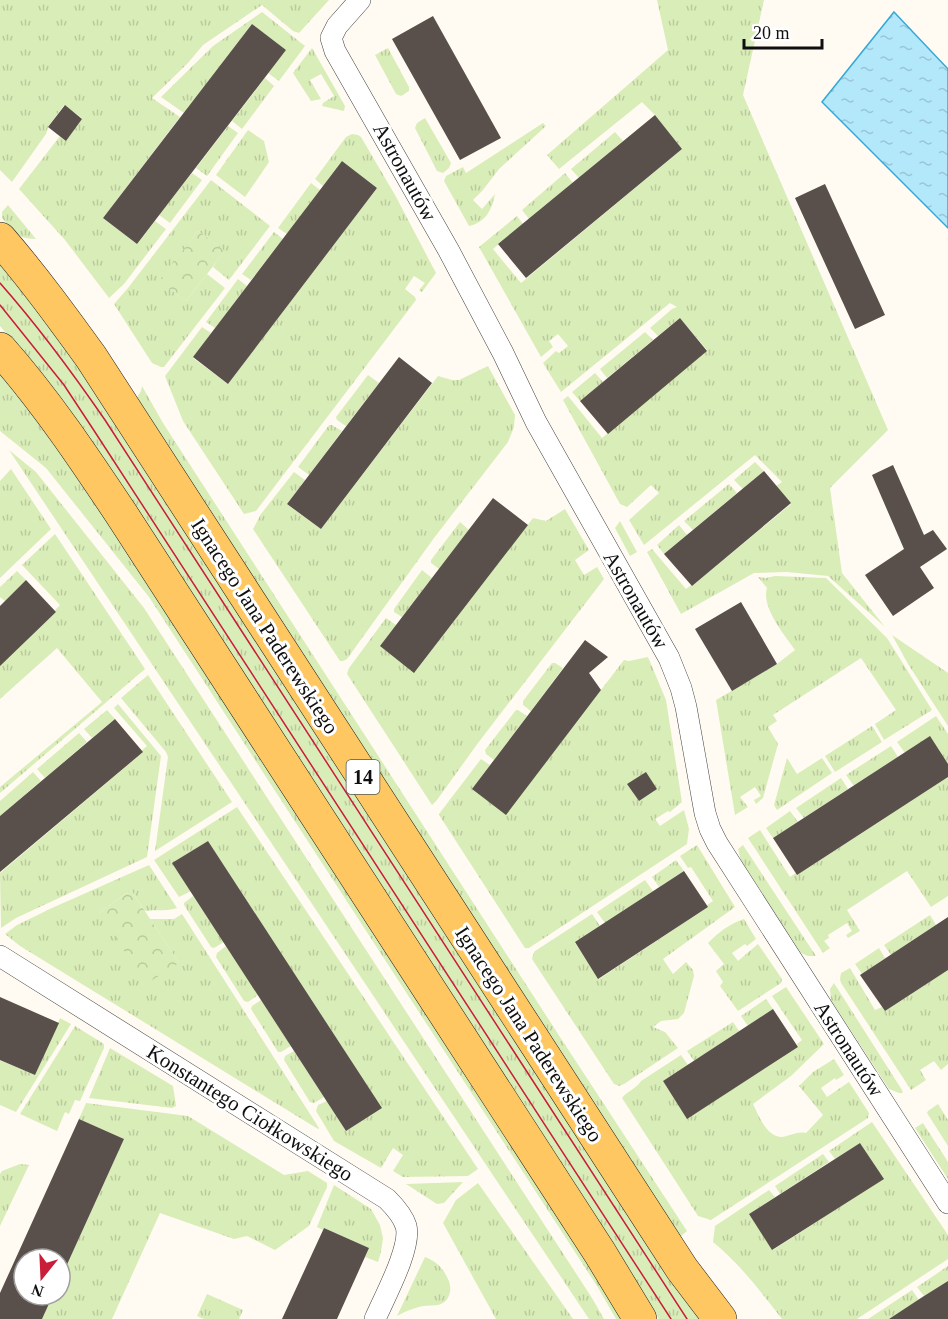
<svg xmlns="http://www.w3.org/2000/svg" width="948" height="1319" font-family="Georgia,serif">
  <defs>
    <pattern id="grass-tufts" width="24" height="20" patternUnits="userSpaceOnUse" patternTransform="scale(1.5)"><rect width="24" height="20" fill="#d9edb8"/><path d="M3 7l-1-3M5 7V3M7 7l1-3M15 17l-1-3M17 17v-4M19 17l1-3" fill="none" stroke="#b9ca9d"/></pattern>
    <pattern id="park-crowns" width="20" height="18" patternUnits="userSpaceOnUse" patternTransform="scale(1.5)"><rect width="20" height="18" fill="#d9edb8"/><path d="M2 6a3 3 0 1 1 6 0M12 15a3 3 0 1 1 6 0" fill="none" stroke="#b9ca9d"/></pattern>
    <pattern id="water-ripples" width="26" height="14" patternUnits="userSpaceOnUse" patternTransform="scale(1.5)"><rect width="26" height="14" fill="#b3e7fa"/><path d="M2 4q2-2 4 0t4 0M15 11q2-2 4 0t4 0" fill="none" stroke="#99c5d5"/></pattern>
  </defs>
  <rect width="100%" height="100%" fill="#fffbf2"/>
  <path fill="url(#grass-tufts)" fill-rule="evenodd" d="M0,0H329L299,33L293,31L262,5L203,45L188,63L152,98L180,117L103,218L137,244L155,221L166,229L124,284L109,298L65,240L19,189L60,136L66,140L82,118L64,105L48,127L46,134L12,182L0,170Z
    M657,0H764L743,95L888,430L830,488L842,573L885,627L828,576L787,572L754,573L681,614L647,552L652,549L686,589L691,585L692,586L791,504L776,486L782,482L755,455L644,545L629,520L659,493L651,485L627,507L620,504L563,400L568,396L602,438L707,350L680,318L658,336L650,328L672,309L677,307L670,303L561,392L543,363L556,351L559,353L568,346L558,334L549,341L553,347L541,357L479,247L517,216L523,224L493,249L521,283L682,149L655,115L642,102L559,169L547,155L668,50Z
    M262,12L305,46L279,81L268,73L286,50L252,24L184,113L161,97L213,46Z
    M312,48L345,106L344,111L322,106L323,103L334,96L321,74L310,80L321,99L311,101L293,73Z
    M388,48L409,87V91L401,96L396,94L375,55Z
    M265,78L274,86L242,129L232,121Z
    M425,118L451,163L449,168L443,173L437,171L415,128L417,123Z
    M543,123L546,126L499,169L483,190L473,200L482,209L495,194C492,210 486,222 469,226L444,181L446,176L463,167L466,173Z
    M228,126L238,133L207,176L196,168Z
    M248,130L264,141L269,162L245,197L216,175Z
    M615,132L623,141L579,178L571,169Z
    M352,134L358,135L361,137L395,195L436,273L422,292L419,290L425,283L414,276L405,289L415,297L416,300L256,511L244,514L183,421L165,376L202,327L211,333L193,358L228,384L377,188L342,161L323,186L315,179L346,137Z
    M192,173L202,180L170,223L159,215Z
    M565,173L573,183L529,219L522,210Z
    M211,180L270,226L229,280L213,267L224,251L198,231L160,281L186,301L207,274L225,288L164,367H161L152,363L114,304L128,288Z
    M311,183L320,190L287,234L278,228Z
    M8,205L36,239C15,238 15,233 2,218V212Z
    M274,232L283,239L251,280L242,274Z
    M0,263L18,283L91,384L701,1319H659L625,1264L36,368L0,326Z
    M238,279L247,286L215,328L206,322Z
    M645,332L653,340L607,378L600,369Z
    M488,366L515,415L514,427L508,442L434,538L347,659L343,661H340L253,529L261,514L294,472L305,480L287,504L321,529L438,376L452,380H459Z
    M0,371L69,460L307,826L623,1319H616L597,1286L149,597L46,468L0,431Z
    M595,373L603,382L580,401L572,392Z
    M368,375L379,383L346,426L337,420L336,417Z
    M142,386L163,423L560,1037L687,1231L680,1237L136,399L141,391Z
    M329,425H332L342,431L309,475L298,467Z
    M9,450L36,472L144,608L592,1298L604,1319H589Z
    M755,462L764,471L743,489L734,480Z
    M11,469L51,529L0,578V481Z
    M729,484L737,493L693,530L684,521Z
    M565,509L589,550L575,560L584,575L597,567L604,579L478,743L437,800L432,805L347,674L349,668L386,618L396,625L380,646L415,672L533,518L546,521Z
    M620,521L637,552L630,556L615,528Z
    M460,522L469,530L439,569L431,563V560Z
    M679,525L687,535L664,554L657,545Z
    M55,534L145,669L0,793V787L102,702L57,648L0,699V665L56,612L55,610L60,605L22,565Z
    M422,570L432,578L402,617L394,612V609Z
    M17,571L26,580L5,601L0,597V587Z
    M775,576L826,578L887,638L932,710L884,740L875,724L896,710L861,658L773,715L777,721L768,727L778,744L763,798L756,804L754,800L761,796L755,787L740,797L748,807L735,815L716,700L777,664L795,650C784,634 761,607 767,588L758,577L766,578Z
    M892,635L948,673V726L908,664Z
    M648,657L666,700L682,802L670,812L668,811L655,819L660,826L684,810L689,829L687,844L529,948H525L441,818L439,814L481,759L490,765L472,789L506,814L624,660L629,661ZM646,773L657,789L639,801L628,784Z
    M552,663H555L563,668L531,711L523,705V701Z
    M148,675L232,802L155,851L168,757L166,752L121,698Z
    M118,704L161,756L147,857L16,918L1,928L0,873L142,753L141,751L147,746L114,708Z
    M107,710L115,719L92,738L84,729Z
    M516,710H518L527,716L494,760L486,754L485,750Z
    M936,716L948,734V764L905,753L897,742Z
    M872,726L882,742L835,772L825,756Z
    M79,733L87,742L45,778L37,769Z
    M891,746L898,757L854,786L846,775Z
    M787,758L797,774L822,758L832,773L777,810L774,805Z
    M33,772L41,781L0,816V801Z
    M948,777V896L931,907L907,871L847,910L860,931L848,938L846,935L852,931L847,923L828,935L829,938L824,941L830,948L823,953L748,838L760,830L790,877L796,873L797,875Z
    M841,778L848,789L804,818L796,808Z
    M237,807L478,1169L468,1176L403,1177L393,1171L403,1155L393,1148L381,1168L334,1141L316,1111L318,1105L327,1101L346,1131L382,1108L208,841L173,863L191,891L179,897L154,860Z
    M790,811L798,822L773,838L766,828Z
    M697,845L735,907L663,959L673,974L686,962L693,970L694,976L684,1013L678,1019L661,1021L653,1027L665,1032L678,1048L624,1084L619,1086L614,1084L532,959L533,955L535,951L592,914L600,926L575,943L599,979L708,907L707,905L713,901L691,867L688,868L680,856Z
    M743,845L816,956H808L801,953L741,861L738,849Z
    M676,860L684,871L659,887L652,877Z
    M149,865L177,908C163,912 158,909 145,911L131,890L99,913L179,963L150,919H174L182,914L319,1128L318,1129L20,946L5,934L17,925L52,908Z
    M645,880L653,891L605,923L597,912Z
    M193,896L224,942L214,948L211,947L184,905V903Z
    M930,915L936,925L891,955L884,945Z
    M744,919L756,939L747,946L745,944L732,953L738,961L758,944L782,979L781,983L738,1011L720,986L723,982L716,971L724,964L708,943C719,932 729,924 744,919Z
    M226,946L258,995L248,1002L244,1001L216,957L217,953Z
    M879,948L885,958L862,974L855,964Z
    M850,968L875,1010L882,1007L885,1011L948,970V1064L941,1070L934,1061L920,1070L926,1080L911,1090L841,983L840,979L841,973Z
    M834,983L902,1090L903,1093H899L889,1089L831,1000L830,989Z
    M786,987L824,1044L791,1076L753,1104C759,1116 766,1136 781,1137C789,1137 795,1131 806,1133L823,1115L799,1086L813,1072L834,1059L844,1075L836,1080L835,1078L821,1088L827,1097L849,1082L869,1113L868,1118L711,1220L698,1216L622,1098C627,1091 636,1089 641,1081L681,1055L688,1065L663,1081L687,1118L798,1047L797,1044L802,1040L772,996Z
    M766,999L773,1009L748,1026L741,1016Z
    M261,1000L291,1046L281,1052H278L251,1009L252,1006Z
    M60,1018L71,1024L16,1112L0,1105V1060L35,1075Z
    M733,1022L739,1031L694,1061L687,1051Z
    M75,1026L104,1044V1048L80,1101L75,1100L69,1114L65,1112L57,1131L20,1114Z
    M110,1048L173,1086L176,1106L172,1108L89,1098Z
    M294,1051L324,1097L314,1103L310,1102L284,1060L285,1056Z
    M86,1103L188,1116L284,1175L308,1171L327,1183V1187L309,1226L275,1250L247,1236L234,1239L160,1213L112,1319H42L53,1295H60V1280L124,1139L79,1119Z
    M938,1104L948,1120V1146L927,1113L928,1111Z
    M872,1122L948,1235V1259L857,1319H782C761,1292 740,1264 713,1242L715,1226L769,1190L775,1197L749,1214L773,1250L883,1179L860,1143L835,1159L829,1151Z
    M923,1123L948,1162V1179L915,1128Z
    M823,1154L829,1162L780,1194L775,1186Z
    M20,1164L29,1165L0,1226V1174L2,1171Z
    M463,1182L444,1203L437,1204L406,1184Z
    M478,1183L573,1319H496L443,1223L456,1200Z
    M334,1185L371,1209L380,1225L383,1238L381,1252L378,1262L365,1257L369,1248L324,1228L323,1230L317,1227Z
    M425,1257C436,1261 443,1268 448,1279C453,1289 450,1302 438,1305C431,1306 425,1305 419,1307C411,1309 404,1312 397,1316Z
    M948,1266V1281L924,1296L917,1287Z
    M912,1290L919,1300L889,1319H868Z
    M207,1294L243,1310L239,1319H204L197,1316Z"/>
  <path fill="url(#park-crowns)" d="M198,231L225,251L186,301L159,281Z
    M131,890L179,963L146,984L99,913Z"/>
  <path fill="url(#water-ripples)" stroke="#35a8d6" stroke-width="1.5" d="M894,12L948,69V228L822,102Z"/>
  <path fill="#594f4b" d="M433,16L501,138L460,160L392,39Z
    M252,24L286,50L137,244L103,218Z
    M65,105L82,119L66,141L48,127Z
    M655,115L682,149L526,278L498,244Z
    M342,161L377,188L228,384L193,357Z
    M825,184L885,315L855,329L795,198Z
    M680,318L707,351L608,434L580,401Z
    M399,357L432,383L321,529L287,504Z
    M893,465L924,535L933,530L947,549L920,567L934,588L893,616L865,575L904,549L872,475Z
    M764,471L791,503L692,586L664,554Z
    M493,498L528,525L414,673L380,646Z
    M26,580L56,612L0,666V606Z
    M741,602L777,664L732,691L695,629Z
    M585,640L608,657L589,673L601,690L506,815L472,789Z
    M115,719L143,752L0,872V816Z
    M930,736L948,764V777L797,875L773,838Z
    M646,772L657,789L639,801L627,784Z
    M208,841L382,1108L346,1131L172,863Z
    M684,871L708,907L598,979L575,942Z
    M948,917V970L885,1011L860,975Z
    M0,997L59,1023L35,1075L0,1060Z
    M773,1009L798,1047L687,1119L663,1081Z
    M79,1119L124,1139L60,1280V1259H24V1295H53L42,1319H0V1293Z
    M860,1143L884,1179L772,1250L749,1214Z
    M324,1228L369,1248L337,1319H282Z
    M948,1281V1319H889L924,1296Z"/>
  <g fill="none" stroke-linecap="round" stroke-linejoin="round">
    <defs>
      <path id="street" d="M360,0L337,26L331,38L335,51L449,251L503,353L536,422L669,658L681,688L686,707L705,813L710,829L717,843L948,1203
        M0,956L387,1199C394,1206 403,1216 406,1226C412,1247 384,1298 375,1319"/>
      <path id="primary" d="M0,239C33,277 62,317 91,357L682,1269L720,1319
        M0,349C46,401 84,458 122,515L600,1253L640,1319"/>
    </defs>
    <use href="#street" stroke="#424242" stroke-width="22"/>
    <use href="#primary" stroke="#202020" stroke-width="34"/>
    <use href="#street" stroke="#fff" stroke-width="21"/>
    <use href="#primary" stroke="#ffc762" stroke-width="33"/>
    <path stroke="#ca1d38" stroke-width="1.5" d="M0,283C38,326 72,372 105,420L687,1319
      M0,305L64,385L93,429L671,1319"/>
  </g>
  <g text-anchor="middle" stroke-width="6" stroke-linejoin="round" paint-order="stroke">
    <rect fill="#fff" stroke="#575757" stroke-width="1.5" x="346.5" y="760" width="33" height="34" rx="4.5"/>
    <g font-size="20" font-weight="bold" fill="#0f0f0f">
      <text x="363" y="784">14</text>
    </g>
    <g font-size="21" fill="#0f0f0f" stroke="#fff">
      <text transform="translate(405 172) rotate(61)" y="7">Astronautów</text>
      <text transform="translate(636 600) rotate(60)" y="7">Astronautów</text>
      <text transform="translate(265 626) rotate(57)" y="7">Ignacego Jana Paderewskiego</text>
      <text transform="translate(529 1034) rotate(57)" y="7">Ignacego Jana Paderewskiego</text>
      <text transform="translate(849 1049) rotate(57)" y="7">Astronautów</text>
      <text transform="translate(250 1113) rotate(32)" y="7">Konstantego Ciołkowskiego</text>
    </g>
  </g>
  <g transform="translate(42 1277) rotate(198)"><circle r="28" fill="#ffffff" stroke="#9f9f9f" stroke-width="1.5"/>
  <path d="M0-4.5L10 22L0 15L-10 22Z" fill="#ca1d38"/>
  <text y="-9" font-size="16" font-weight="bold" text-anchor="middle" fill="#0f0f0f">N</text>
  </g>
  <path d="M744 39v9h78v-9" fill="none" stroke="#0f0f0f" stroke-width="3"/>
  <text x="753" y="39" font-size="18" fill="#0f0f0f" stroke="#ffffff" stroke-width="4.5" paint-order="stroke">20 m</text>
</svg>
